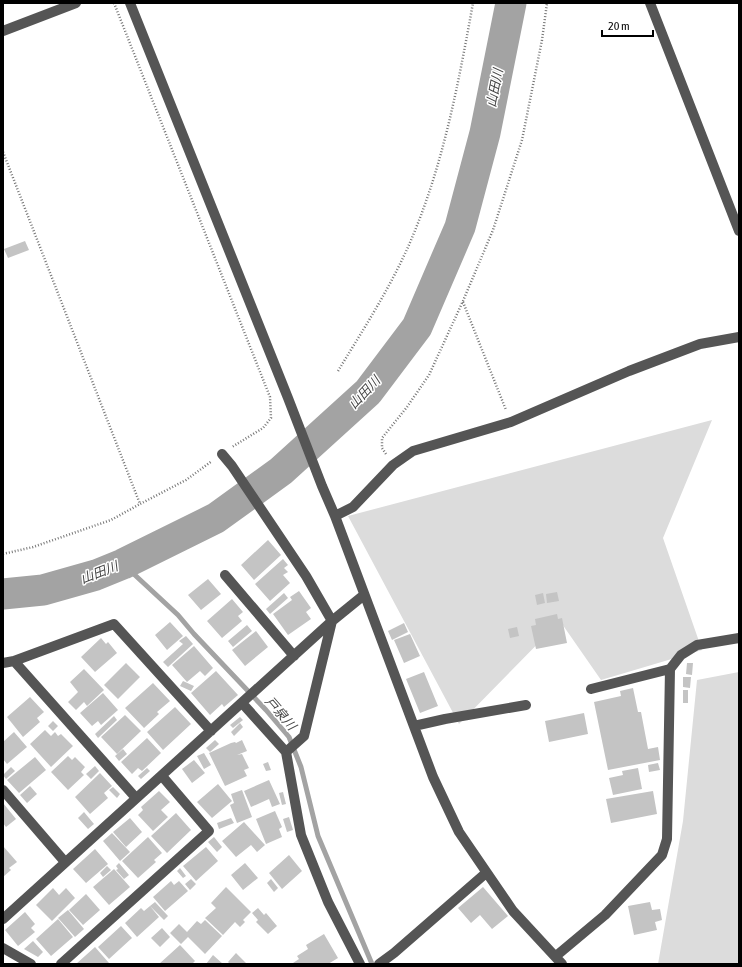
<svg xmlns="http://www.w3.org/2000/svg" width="742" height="967" font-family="'Asap Condensed','Noto Sans JP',sans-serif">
  <rect width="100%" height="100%" fill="#fff"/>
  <path fill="#dcdcdc" d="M712,420L663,538L702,650L601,680L560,621L459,724L348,516Z
    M739,672V964H658L683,821L697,680Z"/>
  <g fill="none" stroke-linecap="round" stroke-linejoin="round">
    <path stroke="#a3a3a3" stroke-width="5" d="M123,564L178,615L194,634L266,710L289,737L301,767L318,836L372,964"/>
    <path stroke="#a3a3a3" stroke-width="31" d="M3,594L43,590L96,575L123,564L216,518L281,471L368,392L417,327L460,227L485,133L511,3"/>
  </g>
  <path fill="#c4c4c4" d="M25,241L29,250L8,258L4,249Z
    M268,540L281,555L254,580L241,565Z
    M283,559L288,565L284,568L288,572L283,575L290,583L270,601L255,584Z
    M208,579L221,594L201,610L188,595Z
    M299,591L311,608L306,612L311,619L288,635L273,614L292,600L290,597Z
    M557,592L559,601L547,603L546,594Z
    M284,593L288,598L270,614L266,609Z
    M543,593L545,603L537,605L535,595Z
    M232,599L243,612L238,616L242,621L222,638L207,621Z
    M557,614L558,619L562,618L567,643L536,649L531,626L536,625L535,619Z
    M170,622L183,636L167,650L155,635Z
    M404,623L408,632L392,640L388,631Z
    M247,625L252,631L233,647L228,641Z
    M517,627L519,636L510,638L508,629Z
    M256,631L268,647L245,666L232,650Z
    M410,634L420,656L404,663L394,640Z
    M186,636L193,644L168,667L163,662L183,644L179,641Z
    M101,638L106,644L108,642L117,653L95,672L81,657Z
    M194,646L213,668L205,676L200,671L187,682L172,665Z
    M126,663L140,677L118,699L104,685Z
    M687,663H693L692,675L686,674Z
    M84,669L104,690L87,706L84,702L76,710L68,702L78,692L70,682Z
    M216,671L238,695L224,707L222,704L210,715L191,693Z
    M424,672L438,706L420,713L406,679Z
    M683,677H691L690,688L683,687Z
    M183,681L194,686L191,691L180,686Z
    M153,683L170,701L157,712L159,714L144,728L125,708Z
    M633,688L638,712H641L648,749L658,747L660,760L608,770L594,702L621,696L620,691Z
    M683,690H688V703H683Z
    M103,693L118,710L101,725L98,721L92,726L80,713Z
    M30,697L44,712L37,718L40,722L23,737L7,717Z
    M175,707L191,724L163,750L147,732Z
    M584,713L588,734L549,742L545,721Z
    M125,715L141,731L117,754L101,737Z
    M114,716L117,720L98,738L95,734Z
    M240,717L243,720L233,728L230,725Z
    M53,721L58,726L53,731L48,726Z
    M240,723L243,727L234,736L231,732Z
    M45,730L51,736L55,732L58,736L61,734L73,746L51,767L30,744Z
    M14,732L27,747L7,764L3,759V742Z
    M147,738L161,753L142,771L138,768L132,774L121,762Z
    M215,740L219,744L210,752L206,748Z
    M242,740L247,751L237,755L242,754L249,768L244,770L247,776L225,786L209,753L231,743L235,742L236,743Z
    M123,749L127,754L119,761L115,756Z
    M204,753L211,765L204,769L197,756Z
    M68,756L72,760L75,757L85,767L81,772L84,775L68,790L51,772Z
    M35,757L46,770L19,793L7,780Z
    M194,760L205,773L192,783L182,769Z
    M268,762L271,770L266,771L263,764Z
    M658,763L660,770L649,772L648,765Z
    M95,766L99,771L91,779L86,774Z
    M11,767L15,771L6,779L3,775Z
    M147,768L150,771L141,779L138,776Z
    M638,768L642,789L613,795L609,778L623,775L622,771Z
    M100,773L112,786L104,793L108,798L90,814L75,797Z
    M269,780L280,804L272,807L269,799L251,807L244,791Z
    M218,784L232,801L212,818L197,802Z
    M30,786L37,794L27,803L20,795Z
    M113,787L120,794L117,798L109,790Z
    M242,790L252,817L237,823L230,805L234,803L231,794Z
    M159,791L170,802L161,810L168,817L153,831L138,815L143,810L141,807Z
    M653,791L657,814L611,823L606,799Z
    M283,792L286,804L282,805L279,793Z
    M3,803L16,819L6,827L3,823Z
    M275,811L282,827L279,829L282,837L266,844L256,819Z
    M84,812L94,824L88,829L78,818Z
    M176,813L191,830L167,853L151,836Z
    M289,817L293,830L287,832L283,819Z
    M130,818L142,832L126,847L113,832Z
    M231,818L234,823L219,829L217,823Z
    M244,822L265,845L257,852L251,845L236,857L222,841Z
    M112,833L130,852L120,861L103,841Z
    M148,837L162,853L154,860L156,862L138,878L122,861Z
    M214,837L222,847L217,852L208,842Z
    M3,846L17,862L9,868L11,870L3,877Z
    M206,847L218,861L196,881L183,866Z
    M95,849L108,864L86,883L73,869Z
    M289,855L302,871L282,889L269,873Z
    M119,863L129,875L124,879L116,870L118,869L116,866Z
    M245,863L258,878L243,890L231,875Z
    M107,866L111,870L103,877L100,873Z
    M180,868L186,876L183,878L177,871Z
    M114,869L130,887L109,905L93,887Z
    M191,879L196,884L190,890L185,884Z
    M271,879L278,888L274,892L267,883Z
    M171,881L174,885L179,881L188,891L165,911L153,897Z
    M226,887L251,912L243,920L245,922L240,927L235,922L223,935L205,918L216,908L211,903Z
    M483,887L508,916L492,929L480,915L471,923L458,908Z
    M53,888L59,895L66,888L75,898L52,921L36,905Z
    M86,894L100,910L83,925L69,910Z
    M155,902L168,916L164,920L150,906Z
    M650,902L652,910L660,909L662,920L655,922L657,930L634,935L628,906Z
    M150,906L159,917L137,937L125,923L141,908L144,911Z
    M258,908L264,915L266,913L277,926L268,934L256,922L258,920L252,913Z
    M68,910L84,929L75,937L58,918Z
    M25,912L35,924L31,928L35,932L18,946L5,930Z
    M58,919L73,937L51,956L36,939Z
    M205,920L222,936L205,954L188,937L181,944L170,933L179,924L187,932L197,921L201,924Z
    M121,926L132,938L109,959L98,947Z
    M162,928L170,937L160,947L151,938Z
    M324,934L338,958L328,964H293V963L299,959L297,956L308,949L306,945Z
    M33,941L43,952L38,957L24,949Z
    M180,945L195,961L192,964H159Z
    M95,947L109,963L76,964Z
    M236,953L246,963L245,964H230L228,962Z
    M213,955L223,964H206Z"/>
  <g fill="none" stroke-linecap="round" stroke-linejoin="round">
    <path stroke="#777" stroke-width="2.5" stroke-dasharray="1 2" stroke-linecap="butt" d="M114,3L270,397L271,418L263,428L232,447
      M3,152L140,504L186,480L212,461
      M463,302L506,410
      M338,371C366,325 396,279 416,228C445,156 459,80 473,3
      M386,454L382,448V438L407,407L429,375L463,301L493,230L522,140L542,40L547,3
      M3,554L33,547L111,520L140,504"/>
    <path stroke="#555" stroke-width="10" d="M130,3L288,398L322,486L335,516L433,777L459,832L513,911L562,964
      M650,3L739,231
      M3,31L76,3
      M222,454L232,466L306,576L332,621L304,736L286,752
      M335,516L353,507L393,465L413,451L511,422L629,371L700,344L739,337
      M225,575L294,656
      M14,661L136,798
      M3,663L14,661L114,624L211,731
      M591,689L670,669L681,655L697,645L739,638
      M242,703L286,752L301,835L328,902L360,964
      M414,726L445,719L526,705
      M3,790L65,862
      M3,919L332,621L364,595
      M3,948L31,964
      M556,956L605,915L662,855L667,839L670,669
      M61,964L209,831L162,776
      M379,964L394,953L486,873"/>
  </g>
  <g text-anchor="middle" stroke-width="3" stroke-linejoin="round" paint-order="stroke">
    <g font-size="13" font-style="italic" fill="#444" stroke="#fff">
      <text transform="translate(494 88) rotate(-79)" y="5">山田川</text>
      <text transform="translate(364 392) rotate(-47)" y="5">山田川</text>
      <text transform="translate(99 572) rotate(-21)" y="5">山田川</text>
      <text transform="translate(281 713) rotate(49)" y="5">戸泉川</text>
    </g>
  </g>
  <rect width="742" height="967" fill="none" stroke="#000000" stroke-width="8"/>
  <path d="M602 30v6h51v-6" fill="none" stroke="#000000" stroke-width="2"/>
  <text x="608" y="30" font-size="12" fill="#000000" stroke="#ffffff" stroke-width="3" paint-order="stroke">20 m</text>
</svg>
